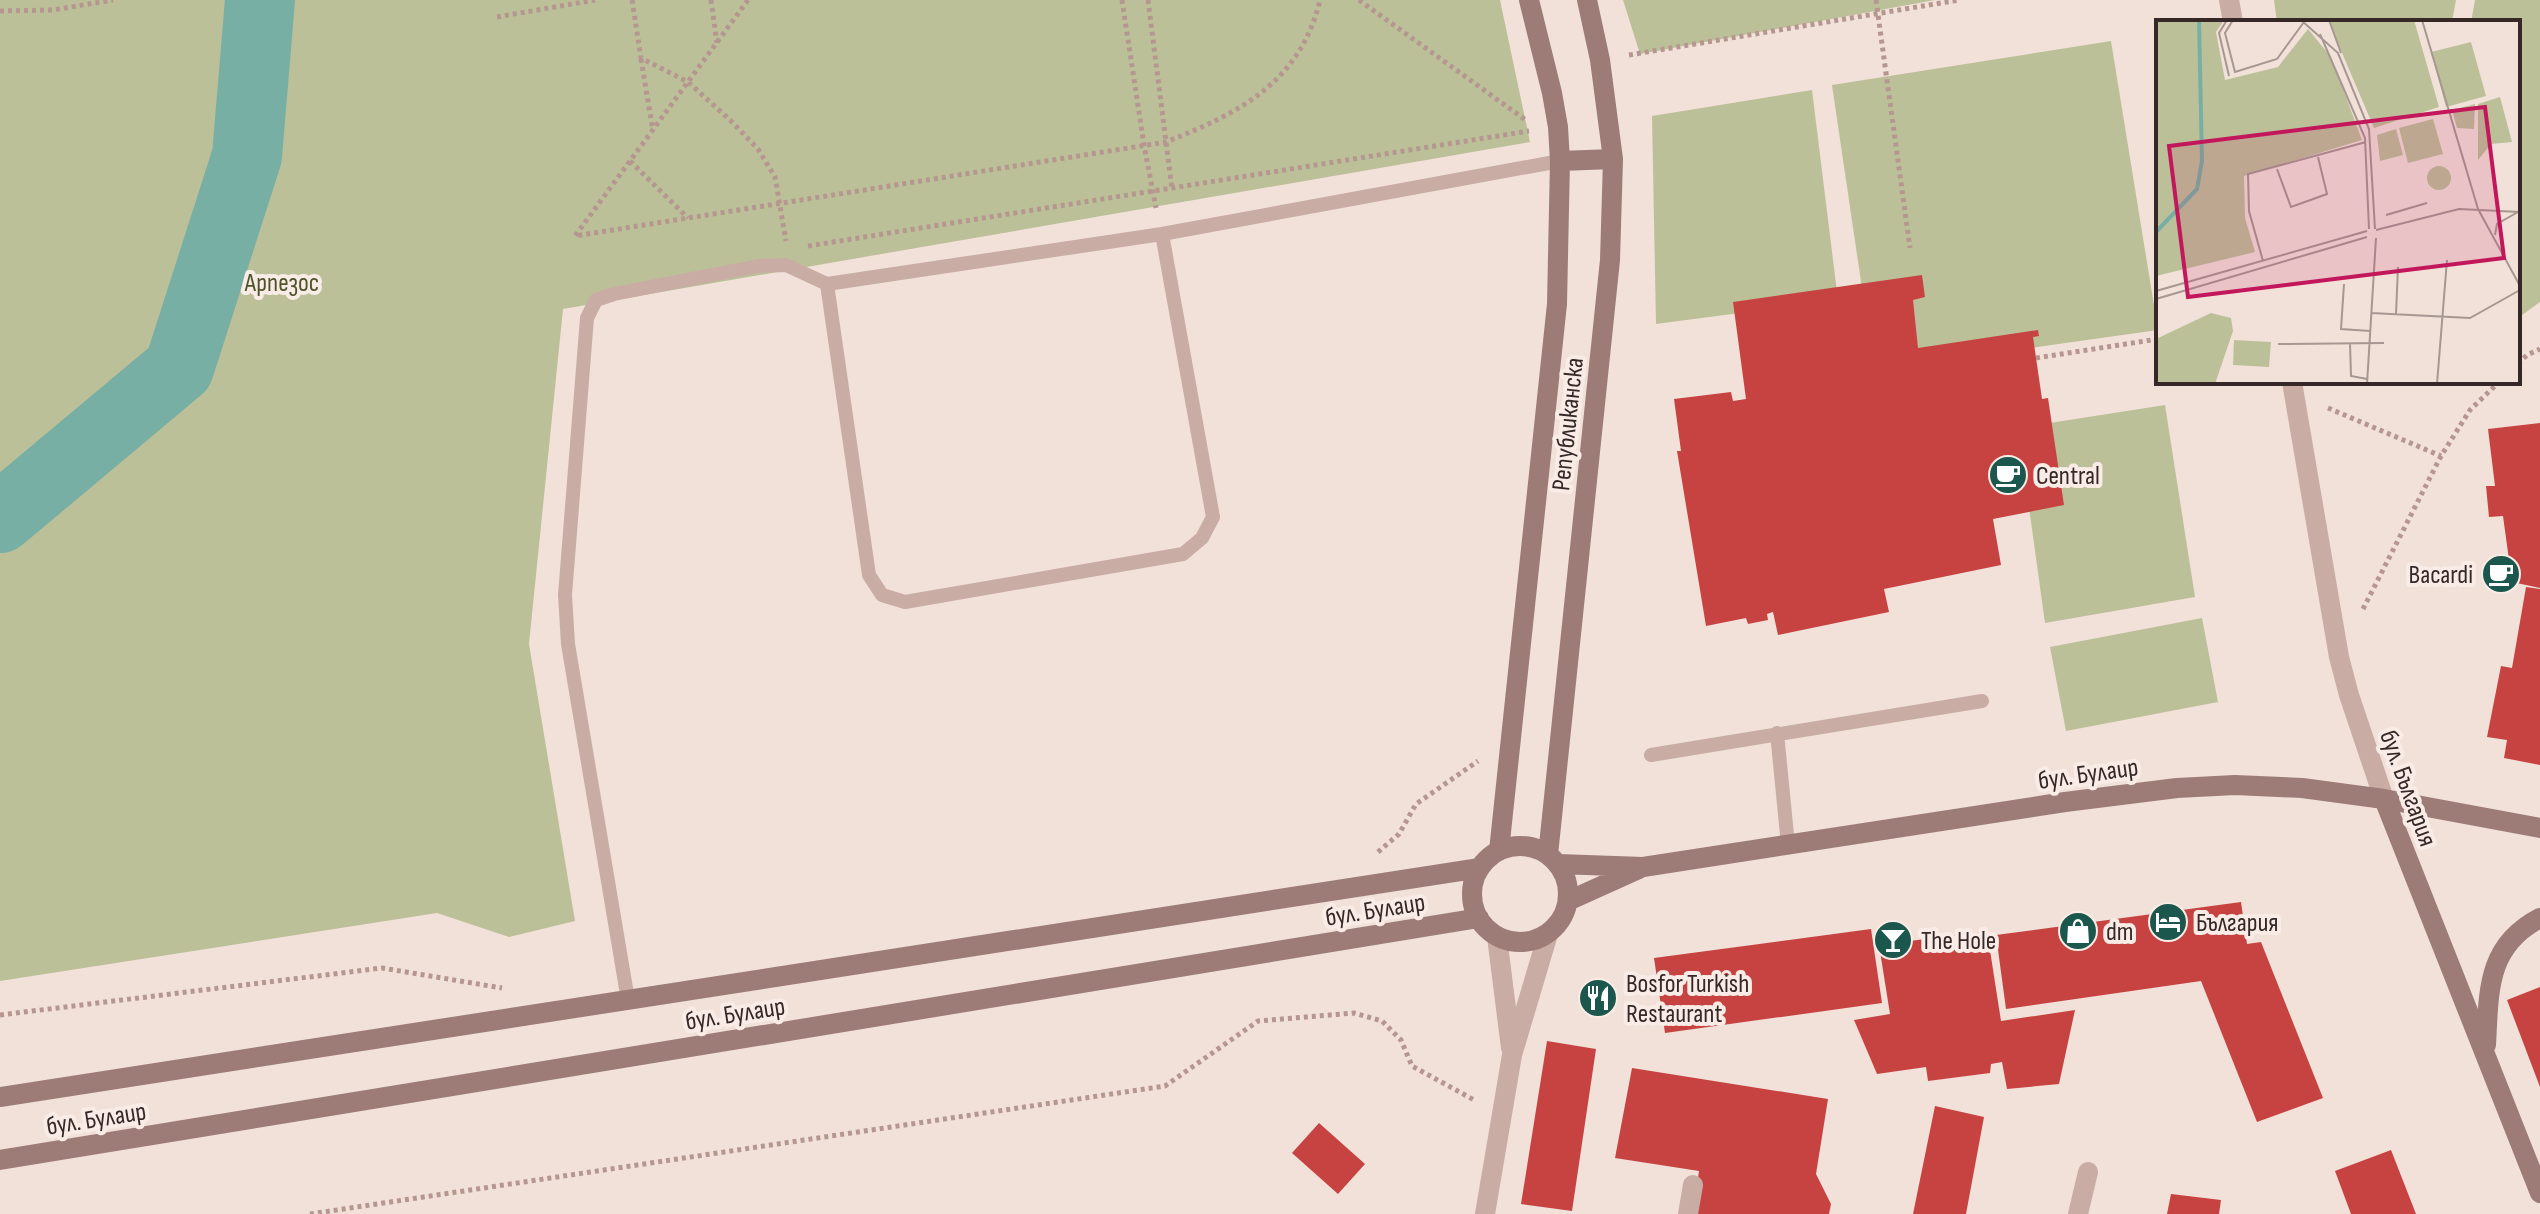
<svg xmlns="http://www.w3.org/2000/svg" width="2540" height="1214" font-family="'Sofia Sans Condensed',sans-serif">
  <rect width="100%" height="100%" fill="#f1e1d9"/>
  <path fill="#bcc099" d="M0,0H1500L1530,142L563,309L529,644L575,921L509,937L437,913L0,981Z
    M1623,0H1935L1640,54Z
    M2274,0H2456L2452,22H2277Z
    M2475,0H2540V302L2518,318V22H2471Z
    M2111,41L2158,330L1874,370L1832,85Z
    M1812,90L1838,300L1656,324L1652,116Z
    M2165,405L2195,597L2045,623L2018,428Z
    M2202,618L2218,702L2066,731L2050,647Z"/>
  <g fill="none" stroke-linecap="round" stroke-linejoin="round">
    <path stroke="#78afa4" stroke-width="70" d="M0,518L179,368L247,156L260,0"/>
  </g>
  <path fill="#c74342" d="M1922,275L1925,297L1913,300L1918,348L2038,330L2039,336L2033,337L2042,399L2048,398L2064,505L1993,519L2001,565L1884,589L1889,612L1778,635L1773,612L1767,614L1768,620L1748,624L1746,618L1706,626L1677,451H1681L1674,399L1731,392L1733,401L1746,399L1733,302Z
    M2540,423V588L2512,582L2503,516L2489,517L2486,486H2495L2488,429Z
    M2526,587L2540,589V765L2504,758L2507,740L2487,737L2501,666L2512,668Z
    M2241,902L2247,944L2261,942L2323,1098L2257,1122L2201,981L2006,1009L1996,935Z
    M1871,929L1882,1003L1665,1033L1654,958Z
    M1987,931L2001,1021L2075,1010L2059,1084L2007,1089L2002,1062L1991,1064L1990,1073L1928,1081L1926,1067L1877,1074L1854,1020L1890,1014L1879,945Z
    M2540,987V1087L2507,1000Z
    M1547,1041L1596,1049L1572,1211L1521,1204Z
    M1632,1068L1828,1099L1816,1174L1831,1204L1829,1214H1693L1699,1171L1615,1158Z
    M1935,1106L1984,1117L1966,1214H1913Z
    M1319,1123L1365,1164L1338,1194L1292,1153Z
    M2391,1150L2416,1214H2351L2335,1171Z
    M2171,1194L2221,1200L2219,1214H2167Z"/>
  <g fill="none" stroke-linecap="round" stroke-linejoin="round">
    <path stroke="#b59790" stroke-width="5" stroke-dasharray="4 4" stroke-linecap="butt" d="M632,0L641,58L688,82L730,120L758,149L775,177L786,241
      M711,0L717,43
      M748,0L575,236L1166,142C1239,113 1300,83 1320,0
      M1122,0L1144,145L1156,208
      M1148,0L1172,189
      M1359,0L1527,121
      M1876,0L1910,248
      M0,11L53,10L113,0
      M497,17L595,0
      M1629,55L1959,0
      M641,59L653,131
      M630,161L688,218
      M808,246L1529,131
      M2036,358L2158,339
      M2518,364L2527,355L2540,349
      M2328,408L2441,456
      M2363,609L2441,456L2470,410L2499,382
      M1378,852L1399,834L1416,804L1478,761
      M0,1015L382,968L502,988
      M310,1214L1165,1086L1258,1021L1354,1013L1382,1021L1401,1040L1412,1066L1476,1101"/>
    <path stroke="#c9ada5" stroke-width="14" d="M827,284L869,575L882,595L905,602L1183,554L1202,538L1213,517L1162,234
      M1777,733L1788,845
      M1651,755L1982,701
      M628,1000L568,644L565,595L587,318L596,300L614,294L758,266L786,265L827,284L1162,234L1560,161"/>
    <path stroke="#c9ada5" stroke-width="20" d="M2229,0L2233,22
      M2292,382L2339,657L2349,695L2384,799"/>
    <path stroke="#c9ada5" stroke-width="20" d="M1497,937L1511,1048
      M1485,1214L1512,1055L1548,934
      M1688,1214L1693,1185
      M2078,1214L2088,1172"/>
    <path stroke="#9d7c77" stroke-width="20" d="M1560,161L1613,159
      M2384,799L2540,1193
      M1472 894a48 48 0 1 1 96 0a48 48 0 1 1-96 0Z
      M1499,851L1557,304L1560,161L1558,127L1552,93L1529,0
      M1548,855L1610,260L1613,159L1600,60L1587,0
      M1558,864L1643,867L2065,802L2177,788L2235,785L2302,788L2384,799L2540,828
      M1568,901L1639,869
      M2486,1045C2489,992 2486,946 2540,918
      M0,1097L1480,868
      M0,1160L1479,918"/>
  </g>
  <defs>
    <symbol id="cafe-disc" viewBox="-11 -11 22 22"><circle r="9.5" fill="#1c574d" stroke="#f9ece6"/><path d="M-5.5-4.5H6V0H3Q3 3.5 0 3.5H-2.5Q-5.5 3.5-5.5 0ZM3-3.2v2h1.7v-2ZM-6 4.5H4V6H-6Z" fill="#fff"/></symbol>
    <symbol id="hotel-disc" viewBox="-11 -11 22 22"><circle r="9.5" fill="#1c574d" stroke="#f9ece6"/><path d="M-6-4.5h1.5V1H6V5H4.5V3h-9V5H-6ZM-4 0a1.8 1.8 0 1 1 3.6 0ZM.5 0V-2.5h3Q6-2.5 6 0Z" fill="#fff"/></symbol>
    <symbol id="shop-disc" viewBox="-11 -11 22 22"><circle r="9.5" fill="#1c574d" stroke="#f9ece6"/><path d="M-5-2.5h2.3a2.7 3.5 0 0 1 5.4 0H5L5.5 6h-11ZM-1.5-2.5h3a1.5 2.3 0 0 0-3 0Z" fill="#fff"/></symbol>
    <symbol id="bar-disc" viewBox="-11 -11 22 22"><circle r="9.5" fill="#1c574d" stroke="#f9ece6"/><path d="M-6-5H6L.8 .8V4.5H3.5V6h-7V4.5H-.8V.8Z" fill="#fff"/></symbol>
    <symbol id="restaurant-disc" viewBox="-11 -11 22 22"><circle r="9.5" fill="#1c574d" stroke="#f9ece6"/><path d="M-5-6h1v4h1v-4h1v4h1v-4h1v5L-1.5 .5V6h-2V.5L-5-1ZM5-6V6H3V1.5H1.5Q1.5-4 5-6Z" fill="#fff"/></symbol>
  </defs>
  <g fill-rule="evenodd">
    <use href="#cafe-disc" x="1986" y="453" width="44" height="44"/>
    <use href="#cafe-disc" x="2479" y="552" width="44" height="44"/>
    <use href="#hotel-disc" x="2146" y="900" width="44" height="44"/>
    <use href="#shop-disc" x="2056" y="909" width="44" height="44"/>
    <use href="#bar-disc" x="1871" y="918" width="44" height="44"/>
    <use href="#restaurant-disc" x="1576" y="976" width="44" height="44"/>
  </g>
  <g text-anchor="middle" stroke-width="8" stroke-linejoin="round" paint-order="stroke">
    <g font-size="26" fill="#4e542a" stroke="#f9ece6">
      <text x="282" y="291">Арпезос</text>
    </g>
    <g font-size="26" fill="#352827" stroke="#f9ece6">
      <text transform="translate(1567 424) rotate(-84)" y="9">Републиканска</text>
      <text transform="translate(2088 773) rotate(-8)" y="9">бул. Булаир</text>
      <text transform="translate(2409 788) rotate(70)" y="9">бул. България</text>
      <text transform="translate(1375 909) rotate(-9)" y="9">бул. Булаир</text>
      <text transform="translate(735 1013) rotate(-9)" y="9">бул. Булаир</text>
      <text transform="translate(96 1118) rotate(-9)" y="9">бул. Булаир</text>
    </g>
    <g font-size="26" fill="#352827" stroke="#f9ece6" text-anchor="start">
      <text x="2036" y="484">Central</text>
      <text x="2473" y="583" text-anchor="end">Bacardi</text>
      <text x="2196" y="931">България</text>
      <text x="2106" y="940">dm</text>
      <text x="1921" y="949">The Hole</text>
      <text x="1626" y="992">Bosfor Turkish<tspan x="1626" dy="30">Restaurant</tspan></text>
    </g>
  </g>
  <g transform="translate(2156 20)">
    <rect width="364" height="364" fill="#f1e1d9"/>
    <path d="M0,0H68L60,12L69,60L122,47L152,9L175,37L206,120L88,156L89,198L99,232L0,256ZM172,0H258L283,87L218,108ZM315,22L330,76L290,87L275,32ZM344,77L356,122L335,124L322,140V84ZM319,84L318,109L301,108L296,90ZM277,99L287,134L252,143L243,108ZM240,109L247,135L224,141L221,115ZM271 158a12 12 0 1 1 24 0a12 12 0 1 1-24 0ZM55,293L75,298L77,311L59,364H0V319ZM78,320L115,322L113,347L77,345Z" fill="#bcc099"/>
    <path fill="none" stroke="#78afa4" stroke-width="4" d="M0,212L41,169L46,141L43,0"/>
    <path fill="none" stroke="#a69792" stroke-width="2" d="M71,0L63,13L73,56M77,0L69,13L79,52L121,39L148,2M145,0L182,33L213,109L219,209M173,0L185,33M266,0L322,189M164,14L209,118L213,209M121,149L135,187L171,174L162,137M322,189L364,266M230,195L271,183M220,210L303,189L364,192M339,215L341,204L362,192M107,241L93,191L92,154L210,122M188,264L185,309L214,311M0,271L211,211M0,279L211,217M215,293L314,298L364,270M240,294L242,247M194,323L195,356L211,359M122,324L228,323M211,364L220,218M281,364L291,240"/>
    <path fill="#c2185b" fill-opacity="0.15" stroke="#c2185b" stroke-width="4" d="M329,87L348,238L32,277L13,126Z"/>
    <rect width="364" height="364" fill="none" stroke="#352827" stroke-width="4"/>
  </g>
</svg>
